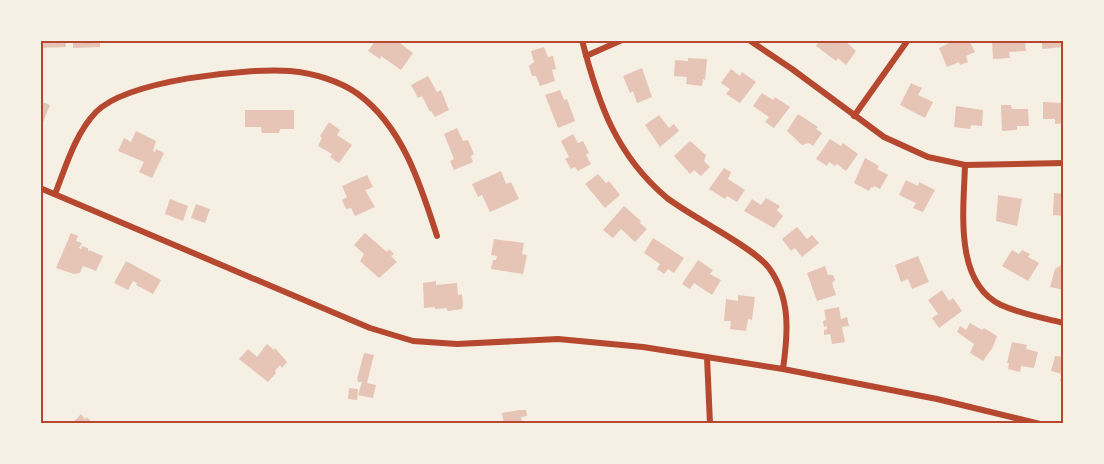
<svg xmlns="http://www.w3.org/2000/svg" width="1104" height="464" font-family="'DejaVu Sans',sans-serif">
  <rect width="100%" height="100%" fill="#f6efe4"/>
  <path fill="#e6c5b7" d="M40,40H65L66,47L40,48Z
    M73,40H100V47L73,48Z
    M376,40H396L413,53L401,70L381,56L380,59L368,51Z
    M820,40H844L856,51L846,65L838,58L836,61L816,46Z
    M955,40H969L975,52L966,56L968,62L960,65L959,62L947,67L939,48Z
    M992,40H1025L1026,51L1009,52L1010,58L993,59Z
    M1042,40H1064V47L1042,49Z
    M544,47L548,57L553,56L556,69L552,70L555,81L540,86L536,76H532L529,66L534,62L531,51Z
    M688,58L707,59L705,80L703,79L702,86L686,84L687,77L674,76L675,60L688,61Z
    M642,68L652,97L637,103L633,91L630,93L623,76Z
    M731,69L740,76L742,72L756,82L740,103L726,94L730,89L721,83Z
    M428,76L437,92L441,90L449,110L435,117L431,111L430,112L422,96L418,98L411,85Z
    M911,83L922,88L918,95L933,102L925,118L900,105Z
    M560,90L564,100L567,99L575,121L558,128L545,95Z
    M762,93L773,100L775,97L790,107L774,128L765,122L769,117L753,106Z
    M40,101L50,105L41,127H40Z
    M1043,102L1064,103V123L1055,124V119H1043Z
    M1001,105H1011L1012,109H1028L1029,126H1017V130L1002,131Z
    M956,106L983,110L982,126L971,125L970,129L954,127Z
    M245,110H294V129H280L279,133H262L261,127H245Z
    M798,114L818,127L816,129L822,133L813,146L809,143L802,145L787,131Z
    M659,115L669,128L674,124L679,131L660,147L645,125Z
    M329,122L340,130L337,135L352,145L339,163L330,157L332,154L318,146L322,138L320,136Z
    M457,128L463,141L468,140L474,154L471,156L473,162L454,170L450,161L454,159L444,134Z
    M136,131L156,141L153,151L155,152L156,149L164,153L152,178L139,172L144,162L118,151L124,138L131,142Z
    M573,134L578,143L583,141L589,153L586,155L591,164L578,171L575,167L571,169L565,159L569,157L561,141Z
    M830,139L841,146L843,143L858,154L846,171L837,164L835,166L829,162L827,166L816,159Z
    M690,141L706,155L704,161L710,167L701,176L694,170L690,174L674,156Z
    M865,158L879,166L877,169L888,175L880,189L874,186L873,188L871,187L869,191L854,183Z
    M724,168L731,172L728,179L745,190L737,202L727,196L725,199L709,189Z
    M501,171L506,184L511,182L519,199L490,212L482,195L478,197L472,184Z
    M598,174L606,183L609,181L620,195L605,208L585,184Z
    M367,175L373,187L365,190L375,207L355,216L351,208L346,209L342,200L347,197L342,186Z
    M906,180L918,186L919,182L935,190L923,212L913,208L916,203L899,195Z
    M1054,193L1064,194V216L1053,215Z
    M998,195L1022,199L1017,226L996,221Z
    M766,198L780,206L777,210L783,216L774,228L744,211L752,199L761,205Z
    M170,199L188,206L183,221L165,214Z
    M196,204L210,209L205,223L191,218Z
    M624,206L641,221L640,223L647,229L635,242L621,229L613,238L603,230Z
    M797,227L807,239L812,235L819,243L802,257L795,248L791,251L782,239Z
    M71,233L78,236L76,241L82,243L79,248L81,249L82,246L88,248V252L89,250L103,256L96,271L83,266L80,273L74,274L56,268Z
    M365,233L387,252L389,249L394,254L391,256L397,262L379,278L360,261L364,254L354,245Z
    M653,238L684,258L674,273L668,269L664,274L657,269L660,264L644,253Z
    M494,239L524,243L522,254L527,255L523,274L491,269L493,260H496L497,256L491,255Z
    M1012,250L1019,254L1022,250L1030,254L1028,257L1039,263L1028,281L1002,266Z
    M918,256L929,282L912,289L908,279L901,282L895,265Z
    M698,260L713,270L710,274L721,280L712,295L694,283L690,289L682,284Z
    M126,261L161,280L153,294L136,285L137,283L133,281L128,290L114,283Z
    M1061,265L1064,266V290L1050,287L1055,269Z
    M825,266L828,275H833L835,280L832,283L836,295L817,301L807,273Z
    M436,281V285L457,283L458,295L462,294L463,305L462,309L448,311L446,308L435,309V307L424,308L423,283Z
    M942,290L949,301L953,298L962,311L939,328L932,318L938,314L928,300Z
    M738,295L755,297L752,320L748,319L746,331L730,329L731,321H724L726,299L738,301Z
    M839,307L841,319L847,317L849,326L842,327L845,342L832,344L830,334L824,335V330L827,329V326L824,327L823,321L826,320L824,310Z
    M970,323L982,330L984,328L997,336L993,347L983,361L970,353L974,344L957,332L960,326L966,330Z
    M1012,342L1027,345L1026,349L1038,352L1034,368L1021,366L1020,372L1008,369L1009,363H1007Z
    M267,344L274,350L275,348L287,362L282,368L280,365L275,371L276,373L268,382L239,359L248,349L257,357Z
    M364,353L374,355L367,383L376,385L373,398L358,395L362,382H358L357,379Z
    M1055,356L1064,357V382L1060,381L1062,374L1051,371Z
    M349,388L358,389L357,400L348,399Z
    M519,410H526L527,416L521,417L522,424H504L502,413Z
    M81,414L85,419L87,417L93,424H72Z"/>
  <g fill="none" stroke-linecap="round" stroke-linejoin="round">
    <path stroke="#b5482f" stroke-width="6" d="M582,40C598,103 616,155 667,198C679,207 693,215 706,223C722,233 758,253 769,268C791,298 788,334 783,369
      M749,40L792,69L884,137L928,157L965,165L1064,163
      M586,56L622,40
      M854,116L908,40
      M965,165C964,207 953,282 1001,305C1021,314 1043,318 1064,323
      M40,188L370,328L413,341L457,344L558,339L643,347L783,369L937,399L1040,424
      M55,194C66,166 75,134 96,112C128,80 245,68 290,71C313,73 340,81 358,94C403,127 421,186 437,236
      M707,357L710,424"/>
  </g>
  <rect width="1104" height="464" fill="none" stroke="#f6efe4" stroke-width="84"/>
  <rect x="42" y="42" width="1020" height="380" fill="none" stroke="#b5482f" stroke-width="2"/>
</svg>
